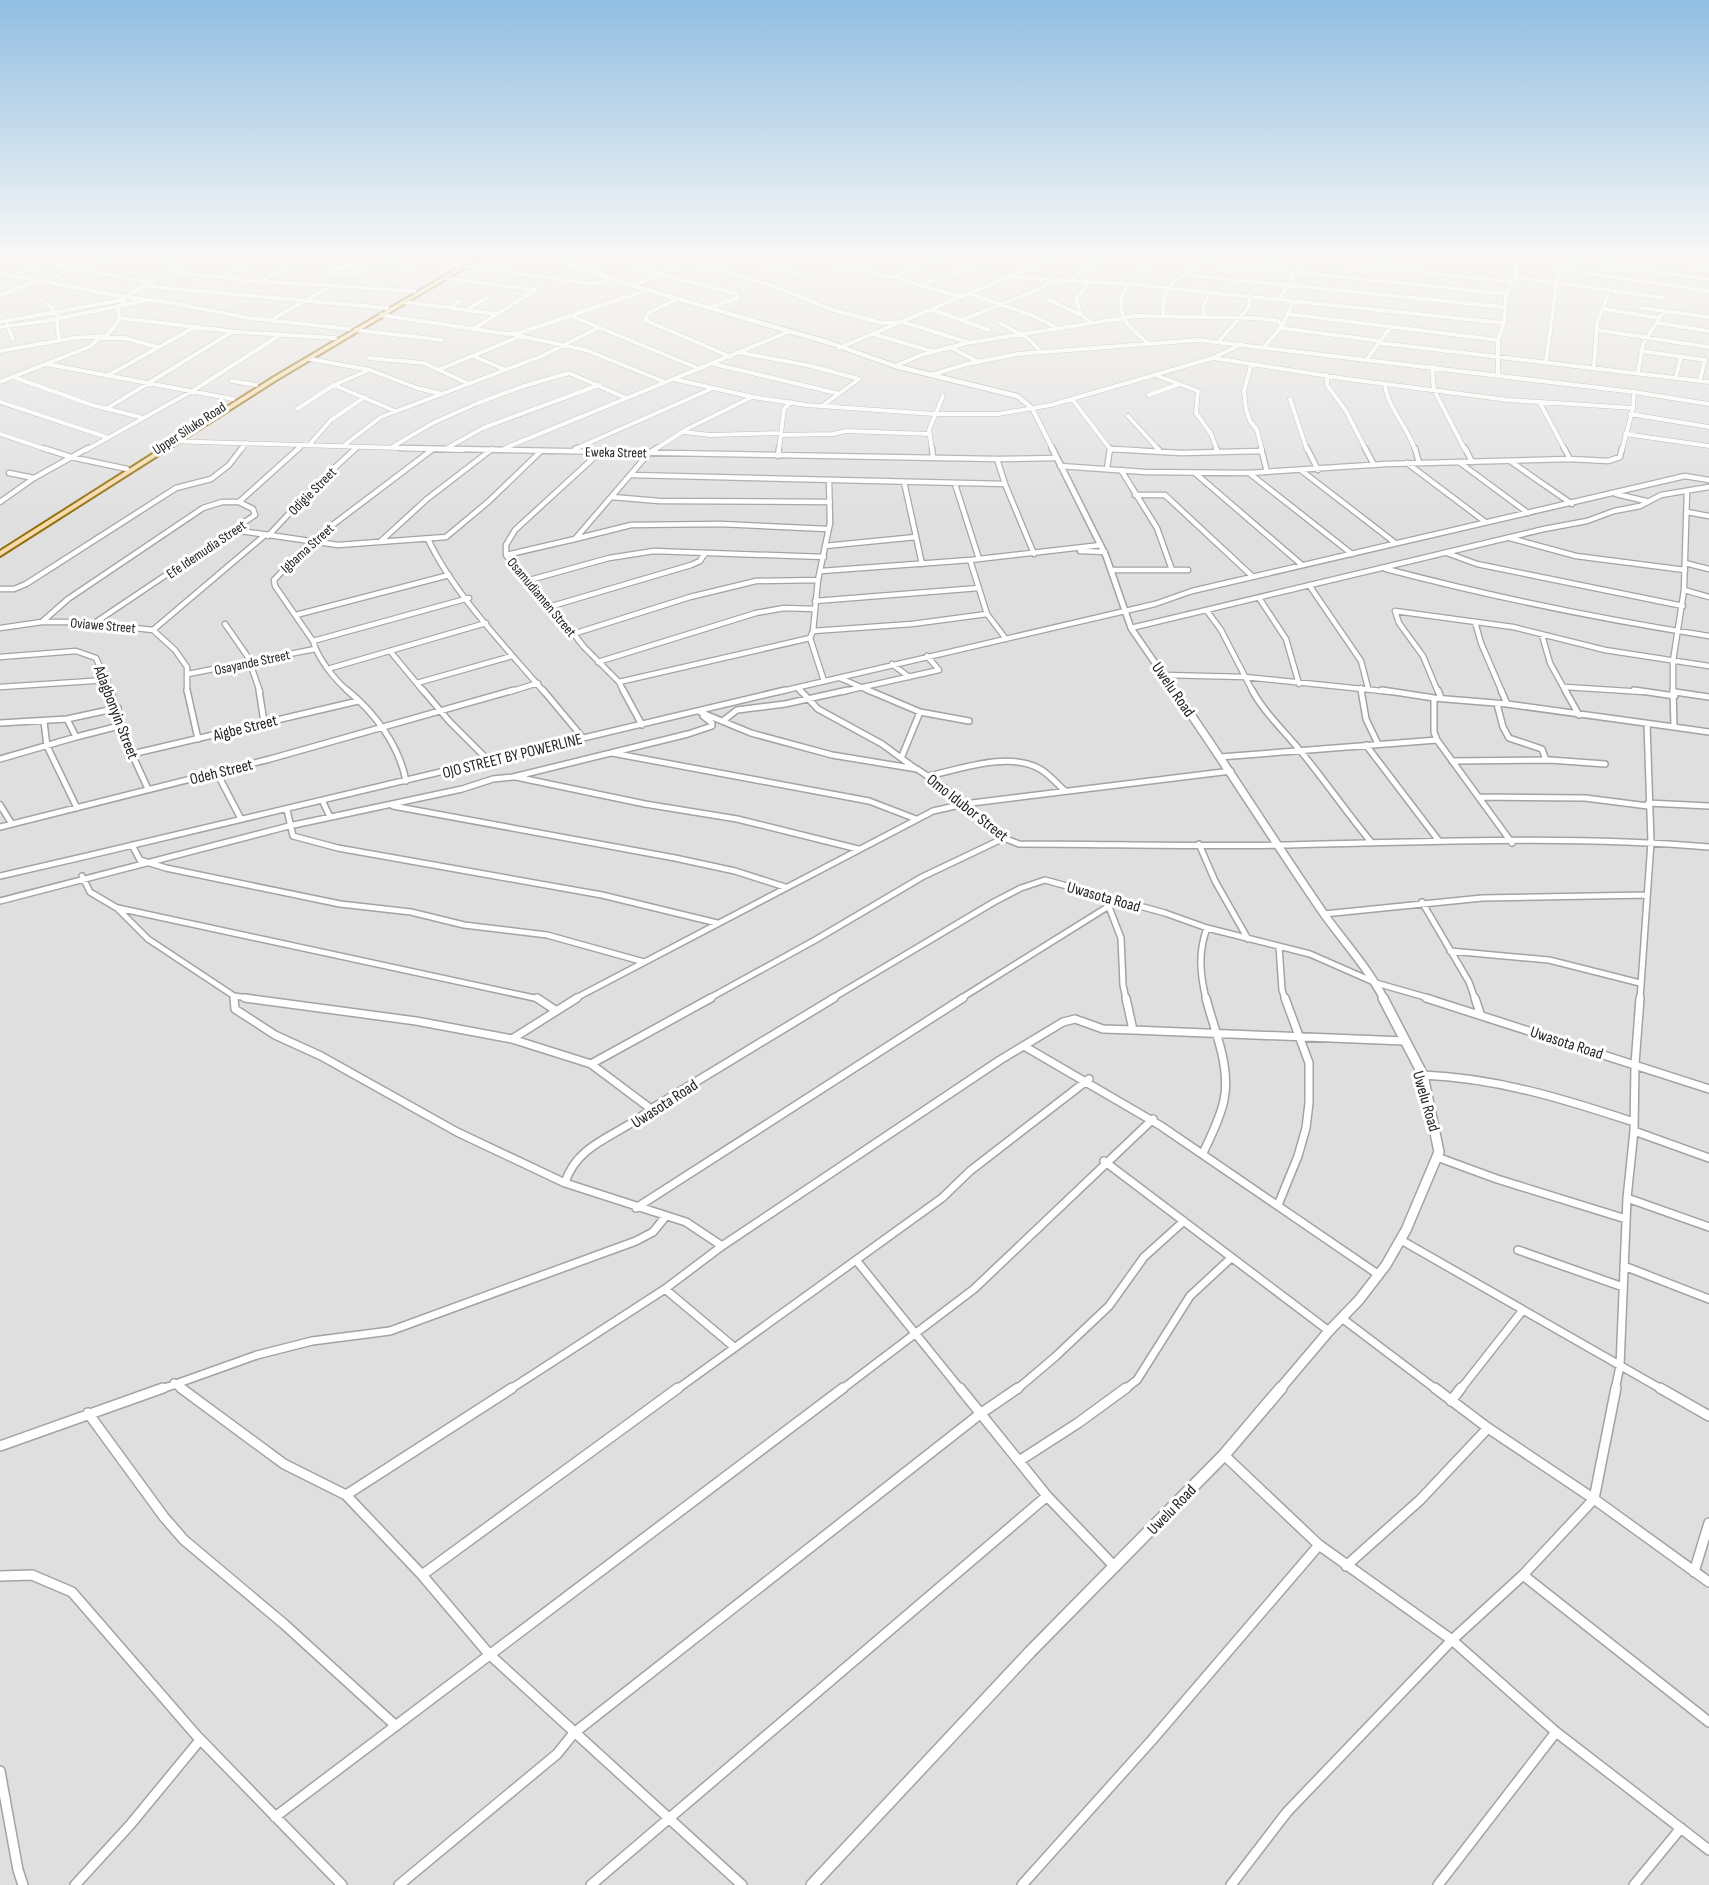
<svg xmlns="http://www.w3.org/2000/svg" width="1709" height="1885" font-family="'Sofia Sans Condensed',sans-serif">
  <rect width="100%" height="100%" fill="#f1efea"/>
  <path fill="#e0dfdf" d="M0,258H1709V1885H0Z"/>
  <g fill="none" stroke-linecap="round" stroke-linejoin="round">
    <defs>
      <path id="minor-far4" d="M23,258L151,283
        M450,258L468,261
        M663,258L680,264
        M737,258L804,275
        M804,258L896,278L961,297
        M994,258L1032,267
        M1264,258L1296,263
        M1650,258L1709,268
        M377,259L461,266
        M1560,259L1709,279
        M618,260L660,274L737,294V298L708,308
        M1302,260L1513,282
        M687,261L770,285L833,310L882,323L903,322L967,342
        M146,264L161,258
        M359,264L369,269L351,274H329L326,271L380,259
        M837,265L847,258
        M465,266L593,284L611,279
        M1381,267L1388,261L1387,258
        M1559,269L1709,291
        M862,270L885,258
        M583,271L620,259
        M1420,271L1426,258
        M171,272L254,281L414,291
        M1294,272L1507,294
        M0,273L124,297V302L118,311L120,318L237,332L335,338
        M394,273L414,264
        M15,275L45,263
        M1184,275L1188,269L1204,263L1293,273
        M220,277L259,258
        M894,277L933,258
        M1010,277L1128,284L1504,323
        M1515,277L1663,298
        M445,278L535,290L475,328
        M47,281L95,258
        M266,281V278L303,258
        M1070,281L1080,270L1108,258
        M1089,282L1076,299L1081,315L1092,323
        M923,284L996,258
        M144,286L387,308
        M634,286L690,260
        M970,294L1034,316L1057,328
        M0,295L38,281
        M124,297L166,302L249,318L349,329
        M124,297L196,258
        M1280,298L1303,258
        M677,299L650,312L645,317L647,321L731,357
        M1047,299L1081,315
        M460,301L450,308L496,314
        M404,302L451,308
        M47,303L60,318L57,320L59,341
        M1642,308L1709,317
        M1604,309L1659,318
        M466,310L486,298
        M933,310L989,330
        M1163,314C1163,297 1168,280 1186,275L1504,307
        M1288,314L1498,340
        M381,315L507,334L519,333L648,290
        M571,316L700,369
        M1204,316L1203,307L1210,292
        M964,319L1042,288L1050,281
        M271,320L333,285
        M0,322L123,300
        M1000,323L1029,339L1041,352
        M1658,323L1709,331
        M7,325L13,339
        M0,327L46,321L143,301
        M1280,328L1381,341
        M356,330L442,340
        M1597,330L1709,347
        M873,334L931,351
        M515,335L586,350L665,382
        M103,338H125L157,347
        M1219,341L1248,308L1251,295
        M1380,343L1709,382
        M1149,344C1141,336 1130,330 1125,320C1110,291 1140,269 1163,258
        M950,347L978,362
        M1264,347L1282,326L1293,302
        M839,348L1053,258
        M0,351L73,338L103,336
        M1641,351L1705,360L1700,380
        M742,353L811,366L859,379L822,406
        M473,356L506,370
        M369,358L424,363L469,384
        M1213,358L1242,344
        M310,359L370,370L417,388L442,394
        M1367,359L1390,328
        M1546,361L1560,258
        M46,364L233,399
        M714,364L836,393
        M1251,365L1244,391L1246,409L1250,421L1257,430L1262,450
        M895,366L921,355L967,343L1136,316L1257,318L1278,321L1282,326
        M1594,366L1597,323L1610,290
        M1432,367L1434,390L1465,450
        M438,370L521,336
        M1638,372L1643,344L1664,311
        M931,375L967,364L1018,354L1198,340L1634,392L1709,404
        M1155,375L1198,391L1196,413L1211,434L1217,450
        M1327,375V385L1346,411L1366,450
        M1498,375V340L1504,323L1506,296L1515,277L1517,258
        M107,376L195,327
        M13,377L92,405L140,417
        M1676,377L1681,356
        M673,379L753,397L806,405L934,414H998L1051,405L1213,358L1347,379L1508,400L1633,408
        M232,381L256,385
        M0,382L89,347L100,338L107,336L120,318
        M334,385L395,411
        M1385,385C1388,409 1408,427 1415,450
        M1149,395L1179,384
        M1072,399L1111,450
        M1290,399L1307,450
        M0,402L106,437
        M1540,403L1565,450
        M106,409L232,332
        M297,409L334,385L369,370
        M1630,414L1709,427
        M1128,416L1159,450
        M684,432L710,435L781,433
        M0,434L48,450
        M1625,434L1709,446
        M781,435L833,434L846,431L930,434
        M169,441L463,450
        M309,445L331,420L365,397
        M343,446L381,417L542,356L598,328
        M392,447L433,423L478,403L524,386L569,373L626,398
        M447,448L483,428L599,385
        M505,448L788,332
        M575,449L711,389
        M1111,449L1137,450
        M86,450L194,390L280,335
        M241,450L246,443
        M297,450L302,445
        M354,450L357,447
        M654,450L687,429L752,397
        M779,450L784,409L791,402
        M932,450L929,430L943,396
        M1622,450L1633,408L1634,392"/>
      <path id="minor-far3" d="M43,448L71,457L127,469
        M401,448L997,459L1055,458
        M932,448L933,458
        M1157,448L1159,450
        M1216,448L1218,452
        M1261,448L1267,472
        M1307,448L1318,470
        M1365,448L1374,465
        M1415,448L1419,463
        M1465,448L1472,462
        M1564,448L1570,459
        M575,449L577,448
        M1111,449L1181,453L1261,451
        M600,452L515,530L506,545V555L526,581L552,606L584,647L619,682L624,692
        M778,456L779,448
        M997,459L1005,484
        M1510,461L1572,504
        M1459,462L1528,513
        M1407,463L1484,521
        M1060,466L1145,472L1248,473L1386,464L1570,459L1608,461L1620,457L1622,448
        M1107,469L1110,448
        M1121,470L1157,528L1172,570
        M1302,471L1394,542
        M9,473L34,478
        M1195,473L1302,565
        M1249,473L1352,554
        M632,475L1005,484L1034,554
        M904,482L922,564
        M955,484L979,559
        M1616,494L1646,501
        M1135,495H1165L1252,576
        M612,497L659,501L830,502
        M0,502L34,478L88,448
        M1687,512L1709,516
        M234,530L338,545L446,537L488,502L541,451
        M268,536L315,486L356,448
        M1510,538L1576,556L1685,570
        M428,539C453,593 505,646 544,692
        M575,539L631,525L720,524L827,529
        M380,542L427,499L492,449
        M825,546L916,537
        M1080,551L1105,552
        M1447,553L1477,564L1683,606
        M506,555L575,539L649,453L657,448
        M970,560L987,614L1006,639
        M1685,563L1709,569
        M1386,569C1493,597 1600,619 1709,636
        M1111,570H1188
        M821,571L970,560L1101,545
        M526,581L609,558L654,551L824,557
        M1309,585L1361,661L1368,688
        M0,589H14L26,584L176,488L211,479L229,465L242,448
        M1684,590L1709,597
        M1259,598L1286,639L1299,684
        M815,601L979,588
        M552,606L691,565L700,561L705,553
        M1207,611L1221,630L1253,692
        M296,615L449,575
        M43,621L68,599L203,508L222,502H239
        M96,622L255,515L253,509L239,502L299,448
        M1475,622L1481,643L1502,692
        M225,624L248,657L260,692
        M0,628L42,622H81L153,630L175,650L187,667V692
        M1131,628L1544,529L1587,521L1614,511L1640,506L1661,495L1709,487
        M153,630L265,535
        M813,631L912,624L987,614
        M573,634L690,597L756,581L818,580
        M1542,635L1550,663L1566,692
        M313,641L469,598
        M390,651L424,692
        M0,657L76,651L96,658L111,692
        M598,662L756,613L784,608L814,609
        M892,664L909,677
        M331,668L486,623
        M188,674L315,649
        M1165,675L1245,677L1392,692
        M840,678L872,692
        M824,681L810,638L813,631L818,580L830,523L829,480
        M619,682L810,638
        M417,683L512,656
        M0,687L107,680
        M1565,687L1644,692
        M798,688L801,692
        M1361,688L1362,692
        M349,692C335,680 318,659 313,641L275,586L274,580L310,542L433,449
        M509,692L538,683
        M778,692L1155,604L1192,591L1685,476L1709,480
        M841,692L939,670L927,656
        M1438,692L1423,656L1399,623L1395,611L1513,627L1605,650L1709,666
        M1673,692V661L1684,590L1687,491"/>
      <path id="minor-far2" d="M110,690L132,754L148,789
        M187,690L198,739
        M259,690L264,722
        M347,690C375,713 399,745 406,781
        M423,690L449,721L488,760
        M543,690L583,738
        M623,690L642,725
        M800,690L818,709L882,744L916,769
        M868,690L920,712L969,721
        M1252,690C1264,712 1282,729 1298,748C1324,779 1346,812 1372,843
        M1361,690L1366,719L1378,744
        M1382,690L1434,698L1507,704L1674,727L1673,690
        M1438,690L1441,698
        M1501,690L1507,704
        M1565,690L1579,715
        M1634,690L1675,696
        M1675,692L1709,697
        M1434,698V732L1437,740L1512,843
        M1497,704L1503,727L1509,738L1542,749L1546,760
        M700,712L751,733L832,755L917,769L944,787L1004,838L1019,844C1107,844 1195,847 1282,845C1424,842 1567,835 1709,847
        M67,719L76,737L123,725
        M724,720L737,710L785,704L848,690
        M44,722L47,746L77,808
        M0,723L67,719L118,708
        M1674,727L1709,732
        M1366,745L1439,841
        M612,753L869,801L916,819
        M132,754L358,701
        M902,756L920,712
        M1220,757L1437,740
        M0,759L76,737
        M1452,761L1550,760L1605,764
        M217,773L241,819
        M928,776C961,769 1009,751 1040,769C1049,774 1057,784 1065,791
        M516,777L645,804L737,819L858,849
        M1479,797L1585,798L1648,806
        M323,802L330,817
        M1648,803L1709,806
        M0,805L12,824
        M393,806L675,858L735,871L785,887
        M287,810L293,836L338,848L602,895L717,923
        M0,827L270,759L514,690
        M1199,844L1215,881L1248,939
        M132,845L140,860L166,868L340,904L411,912L464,925L547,935L644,962
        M0,876C262,816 523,752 785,690
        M82,876L90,892L117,908L148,939L234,996V999
        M0,901L289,826L462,789L493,779L513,777L688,734L712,726V723L703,716L704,713
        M1422,902L1469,982L1475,999
        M1109,907L1121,938L1123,985L1126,999
        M118,908L539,999
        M1324,914L1482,898L1646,895
        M1279,946L1282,990L1285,999
        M1450,951L1549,960L1640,983
        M234,996L256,999
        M574,999L933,811L964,804L1231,771
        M708,999L817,939L922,877L1004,838
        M831,999L994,902L1021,888L1045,880L1165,913L1207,928L1310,954L1376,983L1432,999
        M960,999L1117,901
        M1206,999C1200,974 1198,952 1207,928
        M1640,999L1651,842L1647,724"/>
      <path id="minor-far1" d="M234,998L235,1009L275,1035L321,1056L457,1132L565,1183L686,1222L722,1246
        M245,998L416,1021L512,1039L591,1064L651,1109
        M537,998L555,1010
        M1126,998L1133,1030L1404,1041
        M1426,998L1709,1089
        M1475,998L1480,1013
        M512,1039L577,998
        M1024,1046L1161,1126L1379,1275
        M591,1064L711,998
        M1423,1075C1497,1078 1564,1099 1634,1122
        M1634,1131L1709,1158
        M1203,1153C1211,1136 1220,1119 1224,1100C1231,1066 1214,1030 1206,998
        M1437,1157L1497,1179L1626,1219
        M1104,1161L1329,1331
        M565,1183C577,1142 622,1135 651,1109L834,998
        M1627,1198L1709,1227
        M1278,1205L1298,1156L1306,1128L1309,1103V1063L1285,998
        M636,1208L963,998
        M1401,1240L1663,1390
        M1518,1250L1623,1287
        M856,1260L961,1390
        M1624,1266L1709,1299
        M665,1289L734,1347
        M1343,1319L1437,1390
        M174,1383L183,1390
        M159,1390L257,1355L312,1341L390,1331L636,1241L653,1232L666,1216
        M509,1390L665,1289L722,1246L1000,1060L1063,1022L1075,1019L1103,1029L1133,1030
        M676,1390L942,1198L970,1171L1089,1079
        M841,1390L974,1289L1153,1119
        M1016,1390L1055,1357L1109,1306L1144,1257L1184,1221
        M1124,1390L1137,1380L1190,1296L1230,1259
        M1460,1390L1523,1310
        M1615,1390L1620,1366L1627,1198L1634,1131L1635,1064L1640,998"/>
      <path id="minor" d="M181,1388L284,1464L346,1495L422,1575L489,1654L742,1885
        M960,1388L1047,1496L1115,1567
        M1435,1388L1488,1428L1594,1499L1709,1582
        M1660,1388L1709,1416
        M1451,1401L1461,1388
        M88,1413L164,1517L184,1540L284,1624L396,1726
        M0,1446L163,1388
        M1224,1455L1319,1545L1452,1640L1556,1732L1709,1850
        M1019,1461L1078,1423L1126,1388
        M346,1495L512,1388
        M1346,1566L1420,1500L1488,1428
        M1694,1572L1709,1523
        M422,1575L678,1388
        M1523,1575L1709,1722
        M0,1576L32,1575L72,1592L196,1735L342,1885
        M0,1771L18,1870L23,1885
        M275,1817L843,1388
        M75,1885L130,1825L200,1740
        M399,1885L557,1754L574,1733L980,1414L1018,1388
        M591,1885L1047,1496
        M1022,1885L1152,1740L1319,1545
        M1231,1885L1287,1812L1452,1640L1523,1575L1594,1499L1616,1388
        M1438,1885L1556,1732
        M1634,1885L1681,1828"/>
      <path id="tertiary-far4" d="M549,258L634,286L830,343L895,366L1017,396L1032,408L1053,450"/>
      <path id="tertiary-far3" d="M1052,448L1106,556L1131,628L1175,692"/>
      <path id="tertiary-far2" d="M1174,690C1226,764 1273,840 1324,914C1344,942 1368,968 1384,999"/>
      <path id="tertiary-far1" d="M1279,1390L1329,1331L1359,1300L1386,1265L1406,1230L1439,1152L1423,1075L1383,998"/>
      <path id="tertiary" d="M812,1885L1030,1652L1224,1455L1281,1388"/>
      <path id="primary" d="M475,258H481L278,379L0,556V551L274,377Z"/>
    </defs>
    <use href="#minor-far4" stroke="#a3a3a3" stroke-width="5"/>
    <use href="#minor-far3" stroke="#a3a3a3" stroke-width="7"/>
    <use href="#minor-far2" stroke="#a3a3a3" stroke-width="8"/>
    <use href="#minor-far1" stroke="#a3a3a3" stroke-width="10"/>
    <use href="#minor" stroke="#a3a3a3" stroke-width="12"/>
    <use href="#tertiary-far4" stroke="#a3a3a3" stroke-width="6"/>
    <use href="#tertiary-far3" stroke="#a3a3a3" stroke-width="8"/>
    <use href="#tertiary-far2" stroke="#a3a3a3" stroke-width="10"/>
    <use href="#tertiary-far1" stroke="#a3a3a3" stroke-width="12"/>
    <use href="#tertiary" stroke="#a3a3a3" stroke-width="14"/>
    <use href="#primary" stroke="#926f0d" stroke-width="4"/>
    <use href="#minor-far4" stroke="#fff" stroke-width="4"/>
    <use href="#minor-far3" stroke="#fff" stroke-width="4.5"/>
    <use href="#minor-far2" stroke="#fff" stroke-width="5"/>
    <use href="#minor-far1" stroke="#fff" stroke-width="7"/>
    <use href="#minor" stroke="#fff" stroke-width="9"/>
    <use href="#tertiary-far4" stroke="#fff" stroke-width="4.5"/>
    <use href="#tertiary-far3" stroke="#fff" stroke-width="5"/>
    <use href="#tertiary-far2" stroke="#fff" stroke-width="7"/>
    <use href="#tertiary-far1" stroke="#fff" stroke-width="9"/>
    <use href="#tertiary" stroke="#fff" stroke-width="11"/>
    <use href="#primary" fill="#f5daab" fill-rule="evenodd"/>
  </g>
  <linearGradient id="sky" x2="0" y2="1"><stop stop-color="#91bee2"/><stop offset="0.49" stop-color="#f9f8f6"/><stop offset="1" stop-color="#f9f8f6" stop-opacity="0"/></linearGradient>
  <rect width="1709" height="522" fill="url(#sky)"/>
  <g text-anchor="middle" stroke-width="6" stroke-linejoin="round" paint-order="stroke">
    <g font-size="14" fill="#222" stroke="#fff">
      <text transform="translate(189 428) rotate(-33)" y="5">Upper Siluko Road</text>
      <text transform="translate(616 452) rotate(1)" y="5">Eweka Street</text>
      <text transform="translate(312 491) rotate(-45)" y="5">Odigie Street</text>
      <text transform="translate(307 548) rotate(-42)" y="5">Igbama Street</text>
      <text transform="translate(206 549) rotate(-34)" y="5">Efe Idemudia Street</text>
      <text transform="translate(542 597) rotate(50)" y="5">Osamudiamen Street</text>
      <text transform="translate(103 625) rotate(5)" y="5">Oviawe Street</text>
      <text transform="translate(252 662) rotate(-12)" y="5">Osayande Street</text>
    </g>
    <g font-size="16" fill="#222" stroke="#fff">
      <text transform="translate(1174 689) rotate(55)" y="6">Uwelu Road</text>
      <text transform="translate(117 712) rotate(69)" y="6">Adagbonyin Street</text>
      <text transform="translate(245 727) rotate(-14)" y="6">Aigbe Street</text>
      <text transform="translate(512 755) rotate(-14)" y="6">OJO STREET BY POWERLINE</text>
      <text transform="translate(221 771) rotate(-14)" y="6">Odeh Street</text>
      <text transform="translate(968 807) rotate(38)" y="6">Omo Idubor Street</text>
      <text transform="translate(1104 896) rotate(16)" y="6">Uwasota Road</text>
      <text transform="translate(1567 1042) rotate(18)" y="6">Uwasota Road</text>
      <text transform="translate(1427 1101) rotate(74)" y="6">Uwelu Road</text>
      <text transform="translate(664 1103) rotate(-33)" y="6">Uwasota Road</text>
      <text transform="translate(1171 1509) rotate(-46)" y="6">Uwelu Road</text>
    </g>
  </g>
</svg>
